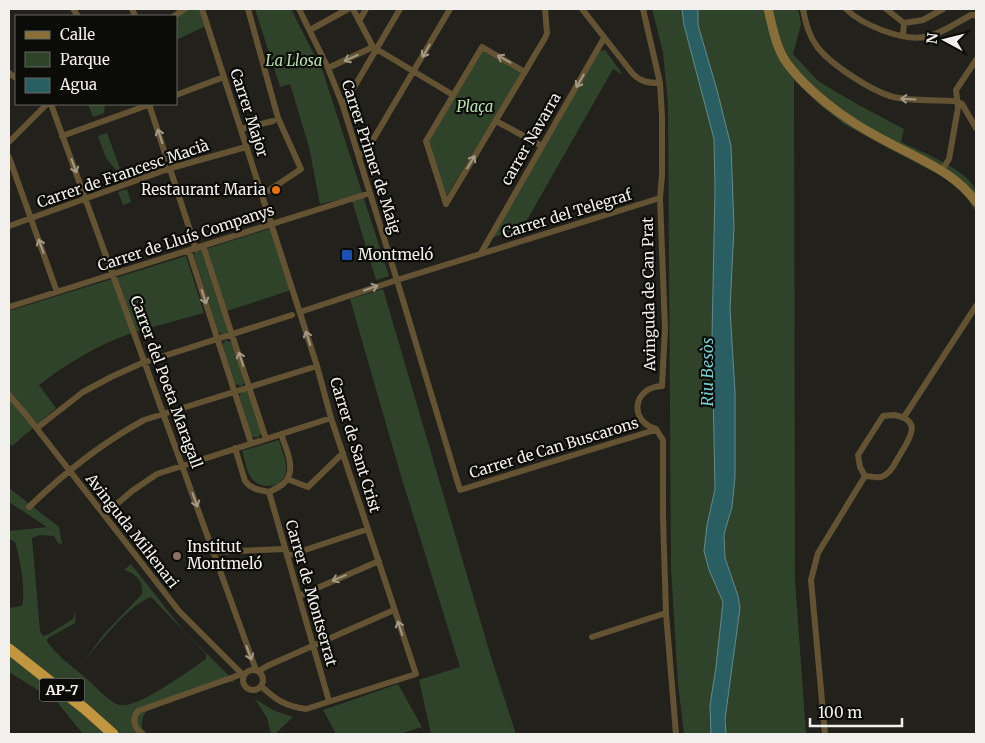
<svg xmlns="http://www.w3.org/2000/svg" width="985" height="743" font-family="Merriweather,serif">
  <rect width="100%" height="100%" fill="#22211c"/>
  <path fill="#2f432a" d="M181,9H203L208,25L176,40V16H169Z
    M255,9H291L323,72L389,276L376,280L351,197L320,204L309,147L290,84L280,87Z
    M652,9H682L684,25L714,139L715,189L712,338L715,489L707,525L704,551L709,570L723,602L716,667L710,705L711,734H684L678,684L671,568L668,104L663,52Z
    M698,9H798L801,24L793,54L818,81L855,103L904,129L901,142C918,150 973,172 976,192C977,198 976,205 976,212L965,195L945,178L882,145L844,124L820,105L794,80L795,580L806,734H726L725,719L740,608L738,596L725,558L724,534L732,507L735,477V392L730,309L731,146L717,90L698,25Z
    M605,50L623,75L613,69L523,227L494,237V234L600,51Z
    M483,51L521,73L446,197L429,141Z
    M88,104H105L104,113L93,117Z
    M107,133L124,179L118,181L115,169L106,158L98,136Z
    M127,189L131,202L123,205L118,192Z
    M272,228L291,290L227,311L206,249Z
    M200,250H201L228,332L226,334L222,335L218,331L194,255L195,251Z
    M186,256L204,313C179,320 154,326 129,334C96,346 66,364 39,385L56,408L12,446L9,443V311Z
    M383,289L491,657L516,734H431L419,680L460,667L401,476L350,299Z
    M226,340L233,343L244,383L242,386L235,384L223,346V343Z
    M243,391H247L250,394L261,431V434L258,438L251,436L239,396Z
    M279,440C281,449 286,458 286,467C288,485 265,492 253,480C246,473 245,459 242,451Z
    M9,488L59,527L62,544L58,543L54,536L40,535L32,538L40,631L43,636L49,634L73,619L76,611L75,623L48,638L47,641C54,653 75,669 86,678C94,685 109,702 119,705C136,710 190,670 206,659V654L151,597C129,604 97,646 82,664L104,634L142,594C144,581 135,573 124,570L131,564L183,630L235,682H230C216,686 152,705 145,713C142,717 142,724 142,728L148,734H83L57,702L9,672V608L22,606C26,589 20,559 15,542L9,539V531L47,527L9,502Z
    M398,684L422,727L400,734H336L323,710Z
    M255,699L273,710L293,717L275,734H271L267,718Z"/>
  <path fill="#295f62" stroke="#658a8b" d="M682,9H698V25L717,90L731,146L734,227L730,309L735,392V477L732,507L724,534L725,558L738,596L740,608L725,719L726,734H711L710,705L716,667L723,602L709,570L704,551L707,525L715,489L712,338L715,189L714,139L684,25Z"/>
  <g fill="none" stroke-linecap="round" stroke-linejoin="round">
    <path stroke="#645332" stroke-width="6" d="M73,9L78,16
      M132,9L135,16
      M202,9L317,366L331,418L416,674L306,709C285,706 276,700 261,686
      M248,9L278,118L301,169L262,195
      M299,9L328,68L343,106L396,277L460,490L655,430
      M353,9L373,47L453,95
      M582,9L633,74C641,82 648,83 660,83
      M643,9L660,83L662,117V175L660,198L665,329L662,386C633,387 628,421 656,429L663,440V517L666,613L676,734
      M803,9C805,21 808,34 816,45C828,63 876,95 899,98C917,101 937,100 956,101L962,104L976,128
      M846,9C862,25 902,41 925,37C941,34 956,23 971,15H976
      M886,9L904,23L903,35
      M174,16L185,9
      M359,21L366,9
      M904,23L923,20L943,9
      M310,30L348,9
      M328,68L373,47
      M9,73L16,78
      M176,95L224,77
      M51,104L256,670
      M149,104L196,249
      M343,106L400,9
      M496,121L542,146
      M241,129L273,121
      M62,136L151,104
      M9,142L47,104
      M359,156L367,150L450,9
      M9,157L57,292
      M942,170L949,159L958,108L956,90L976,60
      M446,204L426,141L482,47L525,72
      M446,204L545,38L547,33L545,9
      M9,226L171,168L246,147
      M203,246L266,439
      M189,251L251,443
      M481,253L604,38
      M9,307L370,193
      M300,312L397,280L660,198
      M9,395L27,416L179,611L242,674L244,675
      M894,415C922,420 911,437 901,453C896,461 891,474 881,477C877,478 870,476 865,476L860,467L858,455L883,416Z
      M904,417L976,306
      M37,428L83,392L111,377L142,363L292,315
      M235,448L245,481C251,489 259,490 269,492C273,490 279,487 283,484C298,471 286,449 281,434
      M287,479L308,487L343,453
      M269,492L329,701
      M29,507C63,474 102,443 144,420L317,366
      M104,515L132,491L157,474L331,418
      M213,552L285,549
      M287,556L368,529
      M299,596L379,561
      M592,637L666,613
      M243 680a10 10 0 1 1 20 0a10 10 0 1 1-20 0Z
      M259,671L267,666L394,610
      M142,734C135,728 131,720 138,711L242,674
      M825,734L811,580L818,553L865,476"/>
    <path stroke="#8a6e39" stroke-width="9" d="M768,9C772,24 774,39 781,53C786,65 796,74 804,83C836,115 869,133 909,153C934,166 959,178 976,202"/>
    <path stroke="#c1963e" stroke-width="11" d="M9,649L85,709L113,734"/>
  </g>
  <defs><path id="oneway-shaft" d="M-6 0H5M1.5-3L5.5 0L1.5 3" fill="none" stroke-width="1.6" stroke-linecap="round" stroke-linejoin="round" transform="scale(1.25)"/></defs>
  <g stroke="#a39a86">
    <use href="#oneway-shaft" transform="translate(426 51) rotate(120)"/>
    <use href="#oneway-shaft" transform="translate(351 58) rotate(155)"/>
    <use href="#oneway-shaft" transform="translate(504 59) rotate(-151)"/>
    <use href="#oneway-shaft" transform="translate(580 81) rotate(120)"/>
    <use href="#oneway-shaft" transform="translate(908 99) rotate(-177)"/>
    <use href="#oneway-shaft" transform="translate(160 136) rotate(-108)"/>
    <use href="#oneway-shaft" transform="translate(471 162) rotate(-59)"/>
    <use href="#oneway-shaft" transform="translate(74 166) rotate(70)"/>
    <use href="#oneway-shaft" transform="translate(41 246) rotate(-110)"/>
    <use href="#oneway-shaft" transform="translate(371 288) rotate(-19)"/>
    <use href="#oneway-shaft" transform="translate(204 297) rotate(72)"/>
    <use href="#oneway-shaft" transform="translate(308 338) rotate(-108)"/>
    <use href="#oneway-shaft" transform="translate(241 359) rotate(-108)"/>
    <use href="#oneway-shaft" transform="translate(195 500) rotate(70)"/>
    <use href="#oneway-shaft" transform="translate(339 578) rotate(157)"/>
    <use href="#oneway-shaft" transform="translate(400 628) rotate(-108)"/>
    <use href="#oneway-shaft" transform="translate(249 653) rotate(70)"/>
  </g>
  <circle fill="#e8710a" stroke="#0b0b08" stroke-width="2" cx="276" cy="190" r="5"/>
  <rect fill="#1a4fb4" stroke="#0b0b08" stroke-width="2" x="341" y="249" width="12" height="12" rx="2.5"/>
  <circle fill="#8d6e63" stroke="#0b0b08" stroke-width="2" cx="177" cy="556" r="5"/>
  <g text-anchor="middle" stroke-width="4.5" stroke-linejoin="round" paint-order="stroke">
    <rect fill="#0b0b08" stroke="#acaba8" stroke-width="1" x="39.5" y="678.5" width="45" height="23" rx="4"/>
    <g font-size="14" font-weight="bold" fill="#f1f0ec">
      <text x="62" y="695">AP-7</text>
    </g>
    <g font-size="15" font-style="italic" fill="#b5e1ab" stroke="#0b0b08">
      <text x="294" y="66">La Llosa</text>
      <text x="475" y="112">Plaça</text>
    </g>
    <g font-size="15" fill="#f1f0ec" stroke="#0b0b08">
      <text transform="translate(249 113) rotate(72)" y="5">Carrer Major</text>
      <text transform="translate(531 139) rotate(-60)" y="5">carrer Navarra</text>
      <text transform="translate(371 157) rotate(72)" y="5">Carrer Primer de Maig</text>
      <text transform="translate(123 174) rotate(-19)" y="5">Carrer de Francesc Macià</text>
      <text transform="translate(567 214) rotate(-17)" y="5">Carrer del Telegraf</text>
      <text transform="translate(186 238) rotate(-18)" y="5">Carrer de Lluís Companys</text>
      <text transform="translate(649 294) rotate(-91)" y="5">Avinguda de Can Prat</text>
      <text transform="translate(166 382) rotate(70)" y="5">Carrer del Poeta Maragall</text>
      <text transform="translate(355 445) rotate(73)" y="5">Carrer de Sant Crist</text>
      <text transform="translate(554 448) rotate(-17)" y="5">Carrer de Can Buscarons</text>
      <text transform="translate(132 531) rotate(52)" y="5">Avinguda Mil·lenari</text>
      <text transform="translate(311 593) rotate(74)" y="5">Carrer de Montserrat</text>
    </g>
    <g font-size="15" fill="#f1f0ec" stroke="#0b0b08" text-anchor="start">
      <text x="266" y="195" text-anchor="end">Restaurant Maria</text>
      <text x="358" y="260">Montmeló</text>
      <text x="187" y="552">Institut<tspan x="187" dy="17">Montmeló</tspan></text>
    </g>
    <g font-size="16" font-style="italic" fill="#77d1d5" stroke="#0b0b08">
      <text transform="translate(707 372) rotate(-90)" y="6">Riu Besòs</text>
    </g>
  </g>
  <rect width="985" height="743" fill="none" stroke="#f1f0ec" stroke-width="20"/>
  <rect x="15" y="15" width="162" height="90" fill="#0b0b08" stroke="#676763"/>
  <rect x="25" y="31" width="25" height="8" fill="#8a6e39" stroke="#676763"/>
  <text x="60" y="40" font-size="15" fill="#f1f0ec">Calle</text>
  <rect x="25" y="52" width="25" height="15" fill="#2f432a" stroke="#676763"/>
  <text x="60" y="65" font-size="15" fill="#f1f0ec">Parque</text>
  <rect x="25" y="78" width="25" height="15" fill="#295f62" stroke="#676763"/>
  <text x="60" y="90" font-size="15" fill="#f1f0ec">Agua</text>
  <g transform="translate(945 40) rotate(277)" stroke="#0b0b08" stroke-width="4" paint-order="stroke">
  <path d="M0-4L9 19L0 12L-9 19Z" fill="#f1f0ec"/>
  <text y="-8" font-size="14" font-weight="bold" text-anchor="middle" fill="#f1f0ec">N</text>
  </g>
  <path d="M810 718v8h92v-8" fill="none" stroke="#f1f0ec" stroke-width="2.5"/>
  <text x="818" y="718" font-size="15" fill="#f1f0ec" stroke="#0b0b08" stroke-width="4" paint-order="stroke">100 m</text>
</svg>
